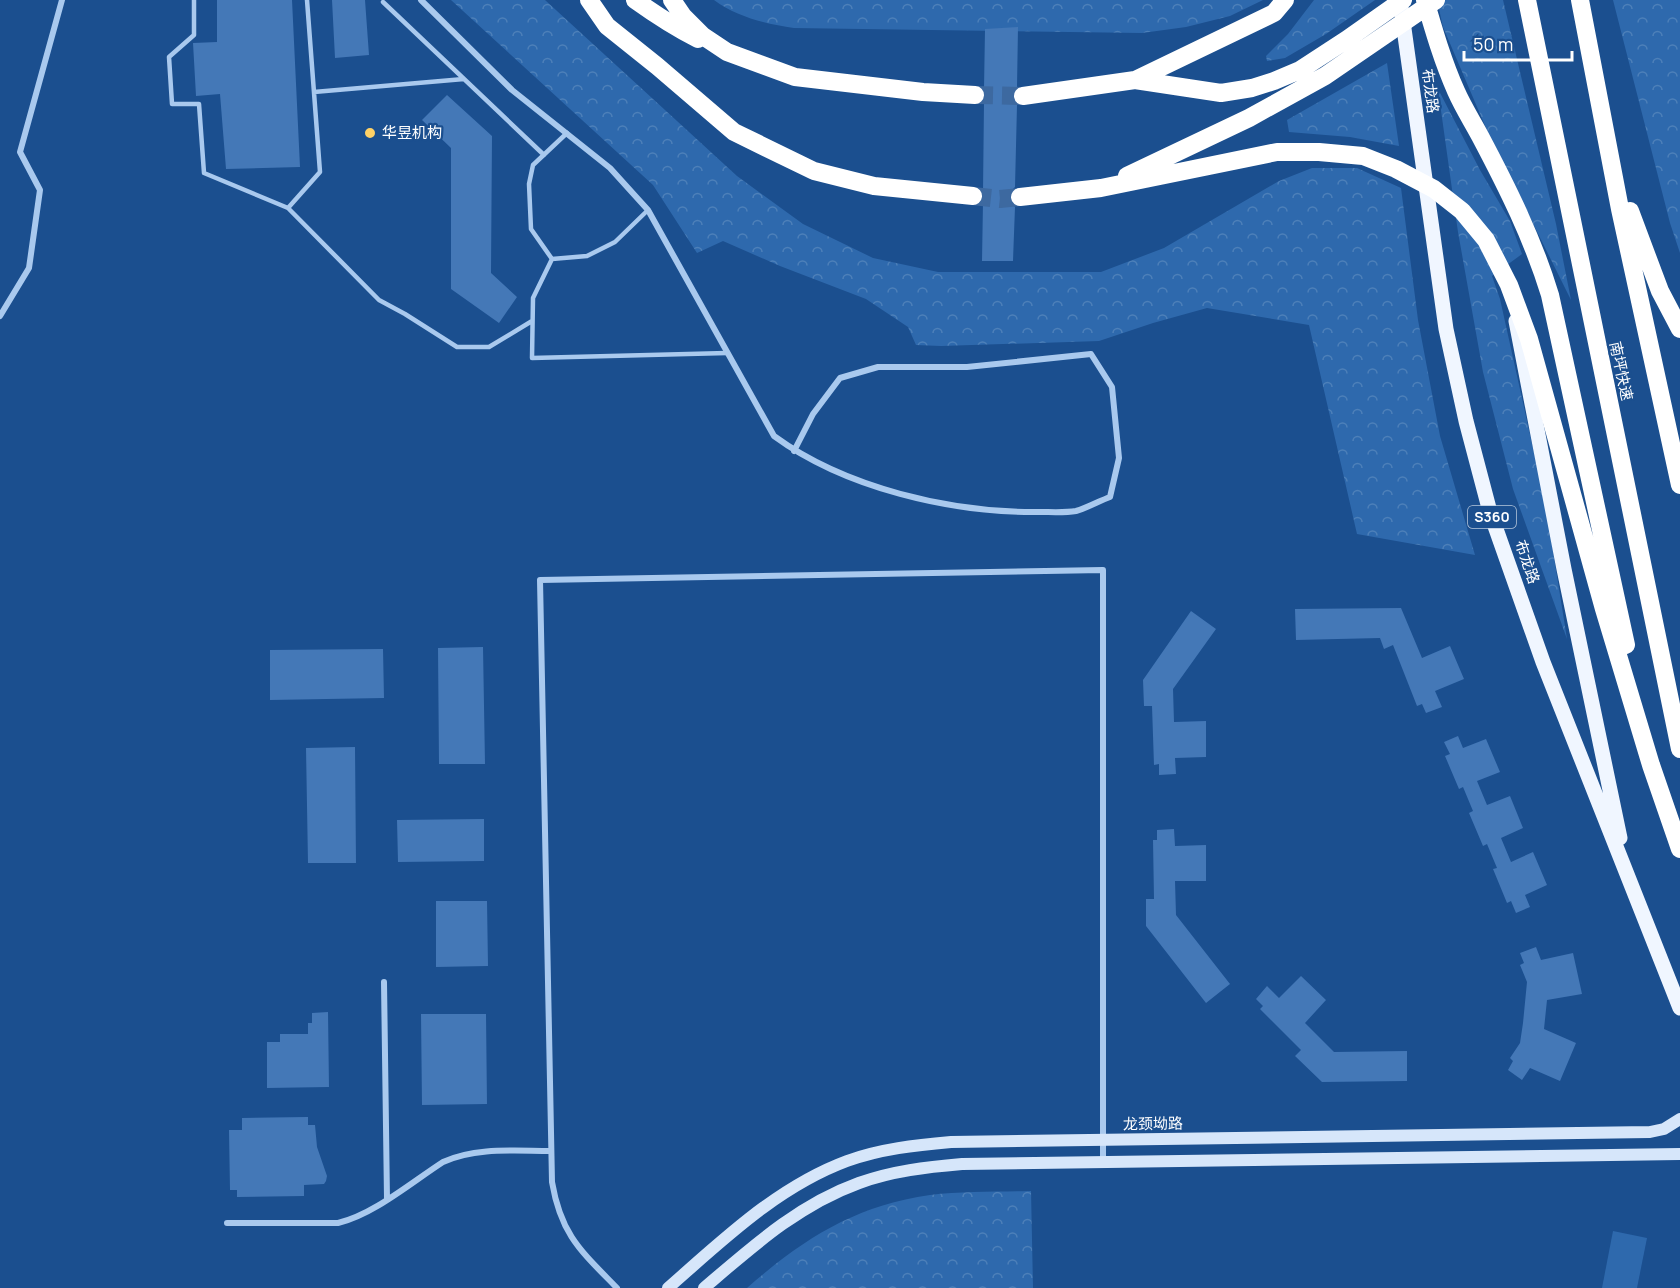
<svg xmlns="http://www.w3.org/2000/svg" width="1680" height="1288" font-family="Manrope,'Noto Sans SC',sans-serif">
  <defs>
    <pattern id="forest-crowns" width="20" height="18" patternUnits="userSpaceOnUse" patternTransform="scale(1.5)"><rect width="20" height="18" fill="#2e69ad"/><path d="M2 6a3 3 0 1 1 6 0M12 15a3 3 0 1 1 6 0" fill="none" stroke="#4d80b9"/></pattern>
  </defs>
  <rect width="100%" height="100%" fill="#1b4f8f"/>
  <path fill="#2e69ad" d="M1613,1231L1647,1238L1637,1288H1602Z"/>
  <path fill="url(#forest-crowns)" d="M451,0H545L737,176L803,224L873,258L938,272H1101L1164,248L1279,181L1312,168H1357L1401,188L1418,320L1440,436L1475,555L1357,534L1309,325L1207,308L1153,323L1099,341L941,346L916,345L908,327L866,299L780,266L723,241L697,253L653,185Z
    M714,0H1263L1230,16L1186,27L1142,33L794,28C766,24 737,17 714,0Z
    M1314,0H1375L1326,34L1285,58L1267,61L1266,56L1288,34Z
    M1437,0H1503L1556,224L1571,300L1489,135L1443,27Z
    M1613,0H1680V253L1670,223Z
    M1387,63L1399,146L1350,137L1289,132L1287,120Z
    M1438,89L1480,170L1510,221L1522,254L1492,276L1500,299L1546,507L1567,639L1513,489L1483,372L1458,232Z
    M1031,1191L1033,1288H747C803,1239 854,1206 930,1195C963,1191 998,1192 1031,1191Z"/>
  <path fill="#4478b7" d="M217,0H292L300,167L226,169L220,94L196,96L193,43L217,42Z
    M332,0H365L369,55L335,58Z
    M1018,27L1017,87L1013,91L1012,97L1017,105L1015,187L1010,192L1009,198L1011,203L1015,207L1013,261H982L983,202L984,197L983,191L984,102L986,95L984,89L985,29Z
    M447,95L492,136L491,273L517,297L499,323L451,289V148L422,120Z
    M1401,608L1422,658L1450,646L1464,679L1435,691L1442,707L1426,713L1422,704L1417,706L1393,645L1384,649L1380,638L1296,640L1295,609Z
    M1191,611L1216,629L1173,689L1174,722L1206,721V757L1175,758L1176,774L1159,775V764L1154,765L1152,706H1144L1143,680Z
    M483,647L485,764H439L438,648Z
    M383,649L384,698L270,700V650Z
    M1458,736L1463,748L1486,739L1500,772L1477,781L1487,805L1510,796L1523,828L1501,838L1511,862L1533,852L1547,885L1525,895L1530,907L1516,913L1511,901L1507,903L1493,869L1497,868L1487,844L1483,846L1469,813L1473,811L1463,787L1459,789L1445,756L1450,754L1444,742Z
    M355,747L356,863H308L306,748Z
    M484,819V861L398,862L397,820Z
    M1174,829L1175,846L1206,845V881H1175L1176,915L1230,984L1206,1003L1146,926V899H1154L1153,840H1157V830Z
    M436,901H487L488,966L436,967Z
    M1536,947L1541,960L1573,953L1582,994L1547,1000L1544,1029L1576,1043L1560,1081L1530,1068L1522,1080L1508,1070L1513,1061L1510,1058L1520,1043L1523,1023L1527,982L1520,965L1524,963L1520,953Z
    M1301,976L1326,1000L1305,1023L1334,1052L1407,1051V1081L1322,1082L1295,1056L1301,1050L1260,1009L1263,1006L1256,999L1267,986L1279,998Z
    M328,1012L329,1087L267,1088V1042H280V1034H308V1023H312V1013Z
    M421,1014H486L487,1104L422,1105Z
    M308,1117V1125H315L317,1147L327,1176L326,1181L324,1184L304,1185V1196L237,1197V1190H230L229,1130H242V1118Z"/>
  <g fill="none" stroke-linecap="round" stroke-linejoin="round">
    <path stroke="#3d69a0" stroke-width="18" stroke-dasharray="18 9" stroke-linecap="butt" d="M975,95L1023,96
      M973,196L1000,199L1020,197"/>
    <path stroke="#a9c9ee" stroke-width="4.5" d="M194,0V35L169,57L172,104H199L204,173L288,208L379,300L405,314L457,347H489L532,321
      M383,2L544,155
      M314,92L464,79
      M567,133L533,165L529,184L531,229L552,259L587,256L615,242L648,210
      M288,208L320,172L307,0
      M552,259L533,298L532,358L727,353"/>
    <path stroke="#a9c9ee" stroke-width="6" d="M421,0L512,90L610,168L648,210L774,436C845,488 951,513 1039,512C1051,512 1065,513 1076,511C1087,508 1099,501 1110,497L1119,458L1112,387L1091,354L967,367H878L840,378L813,414L794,451
      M0,316L29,268L40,190L20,152L62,0
      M384,982L387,1199
      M227,1223H338C373,1215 412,1182 443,1162C476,1147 515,1151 550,1151
      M617,1288C581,1251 561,1235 552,1182L540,580L1103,570V1162"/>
    <path stroke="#d6e6fa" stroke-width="12" d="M668,1288C723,1240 777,1187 847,1161C880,1149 916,1145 951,1142L1650,1132L1664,1129L1680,1119
      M704,1288C752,1247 798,1205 859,1183C892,1171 927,1167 962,1164L1680,1154"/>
    <path stroke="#f0f6ff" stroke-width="15" d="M1400,0L1446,329L1466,421L1490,512L1543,662L1680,1008
      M1516,321L1564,569L1620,838"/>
    <path stroke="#fff" stroke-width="18" d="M589,0L607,26L657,66L734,132L814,171L874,186L973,196
      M635,0C656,15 676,28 698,39
      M672,0L683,16L703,36L727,52L795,77L923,92L975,95
      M1425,0C1434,31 1443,62 1456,91C1463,107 1472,121 1480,136C1507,187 1533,239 1550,295L1626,645
      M1527,0L1680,749
      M1580,0L1620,209L1680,485
      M1135,80L1274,13L1285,0
      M1023,96L1135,80L1221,93L1252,88L1274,81L1300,70L1346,40L1403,0
      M1127,176L1249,118L1325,76L1436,0
      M1020,197L1101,188L1277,152H1319L1363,156L1396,169L1434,189L1462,211L1486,240L1509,285L1529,339L1604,609L1651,765L1680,849
      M1630,211L1660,291L1680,329"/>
  </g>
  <circle fill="#ffd166" stroke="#1b4f8f" stroke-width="2" cx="370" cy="133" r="6"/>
  <g text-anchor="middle" stroke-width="4.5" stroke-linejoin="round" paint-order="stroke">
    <rect fill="#1b4f8f" stroke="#bbcadd" stroke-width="1.5" x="1468" y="506" width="48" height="22" rx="4.5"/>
    <g font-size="14" font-weight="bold" fill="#fff">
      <text x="1492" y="522">S360</text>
    </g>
    <g font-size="15" fill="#fff" stroke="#1b4f8f">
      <text transform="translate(1430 91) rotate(82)" y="5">布龙路</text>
      <text transform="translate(1621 371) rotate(78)" y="5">南坪快速</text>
      <text transform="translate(1527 562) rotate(71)" y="5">布龙路</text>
      <text transform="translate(1153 1124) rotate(-1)" y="5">龙颈坳路</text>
    </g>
    <g font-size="15" fill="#fff" stroke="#1b4f8f" text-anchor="start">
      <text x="382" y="138">华昱机构</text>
    </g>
  </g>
  <path d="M1464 51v9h108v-9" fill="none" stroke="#ffffff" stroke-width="3"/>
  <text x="1473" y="51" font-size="18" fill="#ffffff" stroke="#1b4f8f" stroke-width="4.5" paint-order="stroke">50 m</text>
</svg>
